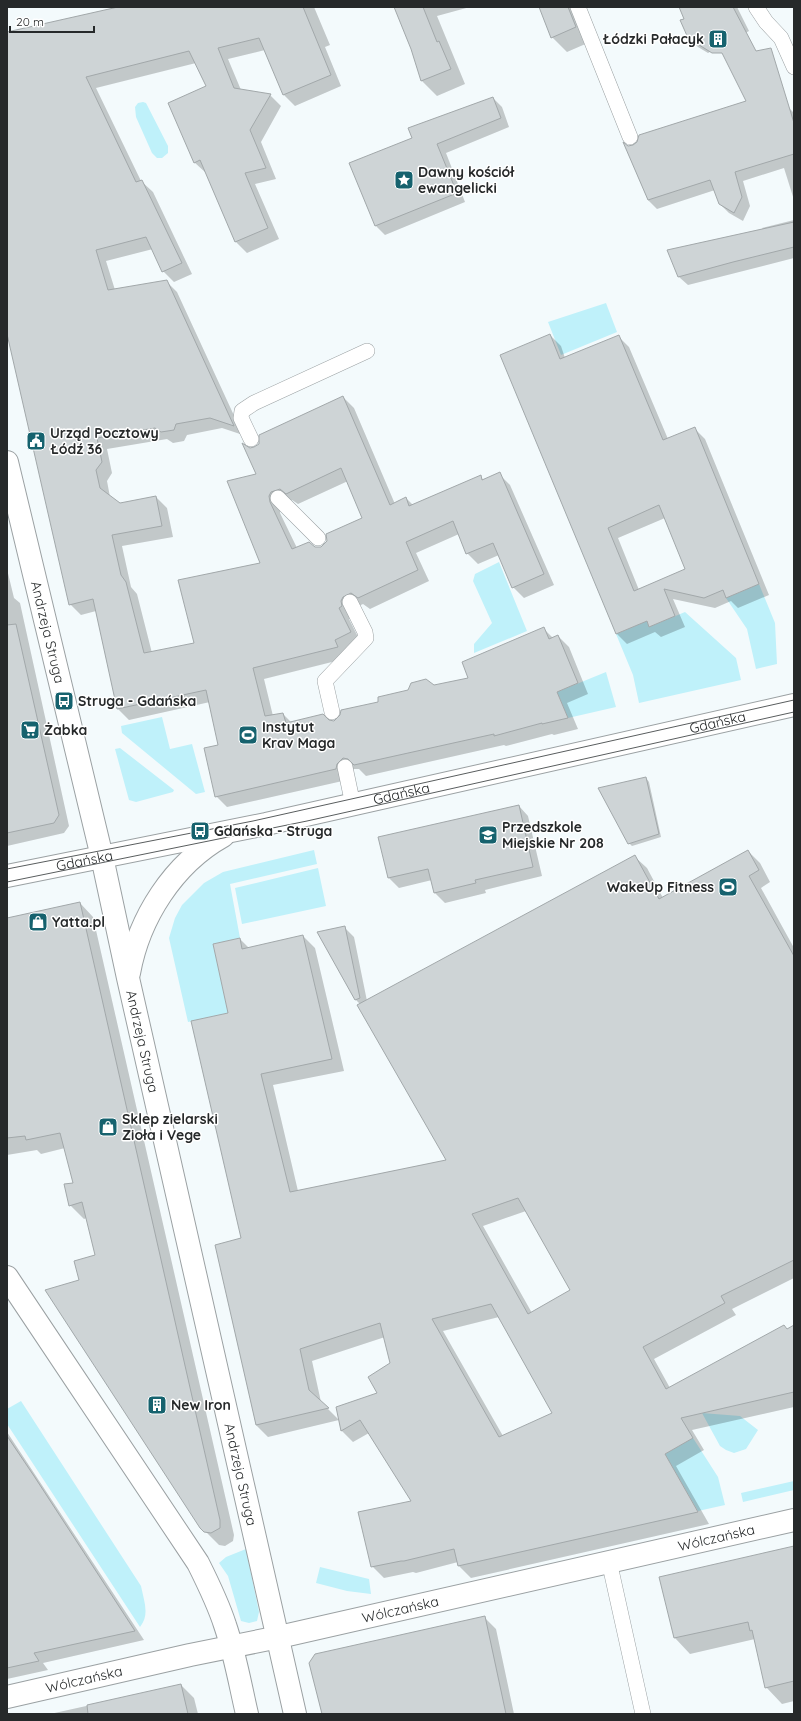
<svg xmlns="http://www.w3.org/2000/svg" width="801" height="1721" font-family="Quicksand,sans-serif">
  <rect width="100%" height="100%" fill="#f3fafc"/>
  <path fill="#bff1fa" d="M143,102L146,103L168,146V153L162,158H157L152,153L136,117L135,107L138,103Z
    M606,303L617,332L561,355L548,322Z
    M499,562L527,631L474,653V644L492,623L473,581L475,574Z
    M759,584L775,623L777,664L756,669L747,629L726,598Z
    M685,612L736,658L741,680L639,703L633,675L616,634L647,621L649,627Z
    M606,672L616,707L568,718L557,692Z
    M162,717L170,749L192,744L205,792L196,794L122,733L121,726Z
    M120,748L174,790L173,792L136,802L129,800L115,749Z
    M314,850L317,864L230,884L240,938L213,944L228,1013L188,1022L169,938L175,918L182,905L204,883L223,872Z
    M318,868L326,906L242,924L235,888Z
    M21,1401L141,1586C144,1601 150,1615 140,1627L7,1424V1409Z
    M702,1413L740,1416L758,1430L746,1449L734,1453L726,1450L720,1446Z
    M693,1438L718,1477L725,1505L698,1511L665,1454Z
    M794,1481V1490L743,1502L741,1493Z
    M246,1549L259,1612L257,1621L249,1623L241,1621L228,1576L219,1563L226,1557Z
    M320,1567L369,1579L371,1594L347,1591L316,1583Z"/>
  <path fill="#0003" fill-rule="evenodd" d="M123,7H314L330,45L325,47L341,86L295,106L284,95L265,50L228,59L241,90L270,95L281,106L261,142L276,179L255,184L279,239L247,253L236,242L206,173L194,162L207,86L196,63L96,88L141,181L153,192L192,274L174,282L163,271L153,249L106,261L115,290L166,281L177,292L243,435L222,428L187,435L184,441L173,443L167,439L107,449L112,473L107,481L110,497L120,504L156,497L167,508L173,537L122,546L131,587L137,594L152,653L195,643L261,564L258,475L250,449L255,448L343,397L354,408L395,504L406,498L413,505L480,477L484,480L499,474L510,485L554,585L524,598L513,587L499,555L478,564L467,553L459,534L416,553L429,581L370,609L363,604L354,608L352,617L349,619L361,643L348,658L264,679L273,716L283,714L292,723L335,722L379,703L434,686L469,678L544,629L553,638L558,636L569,647L588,694L567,703L578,729L554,735L552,734L506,746L504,745L366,776L359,769H354L347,775V780L227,807L216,796L219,746L210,702L129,720L118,709L96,611L81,615L70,604L7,327V34ZM348,481L363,518L321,548H297L280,513V507L282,503L292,500L298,504Z
    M395,7H470L437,16L465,84L437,96L422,81L412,48Z
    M540,7H576L590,42L567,52L552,37Z
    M680,7H737L749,31L708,53L698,47L689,38L686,19Z
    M765,61L790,109L794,113V200L784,168L743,181L750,206L743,221L729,213L720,204L715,190L657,209L648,200L625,145L628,147L633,146L747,102Z
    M493,98L502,107L509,127L446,153L465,202L385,235L376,226L413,138Z
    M794,220V258L688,285L679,277L764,230L762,228Z
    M550,335L561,346L565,358L619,337L629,347L668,439L694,428L705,439L769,595L738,608L731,601L715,608L673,599L685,627L661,637L655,632L627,644L616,633ZM665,518L687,570L639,590L618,538Z
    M7,569L14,598L20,603L69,826L64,833L7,846Z
    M646,778L649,782L661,837L632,846L629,843Z
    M519,806L528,816L542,876L485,890L486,893L445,903L435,893L432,880L399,888L389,878Z
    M748,851L760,863L770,882L761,888L794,948V1278L732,1309L736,1315L654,1359L670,1388L794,1326V1407L692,1430L704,1450L676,1466L709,1524L471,1578L459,1566L458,1562L416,1573L413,1572L384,1578L372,1566L413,1502L369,1433L353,1442L341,1430L339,1420L268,1437L256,1425L216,1246L242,1239L230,1013L240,939L249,948L303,936L315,948L344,1071L273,1085L298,1191L447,1160L360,1004L355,999L344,927L354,937L367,1001L635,857L647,868L663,898ZM526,1211L572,1290L532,1313L483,1226ZM499,1317L554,1413L503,1436L443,1331ZM385,1337L391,1363L378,1394L339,1420L321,1402L312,1361Z
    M80,903L93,917L234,1535L233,1541L225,1546L219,1545L201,1527L80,1281L96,1255L87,1218L84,1219L70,1205L74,1183L65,1148L41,1154L37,1150L7,1155V919Z
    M7,1432L144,1640L43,1663L48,1670L7,1679Z
    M794,1548V1653L755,1639L690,1654L675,1638L661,1578Z
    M484,1617L496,1629L514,1714H322L310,1664Z
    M794,1664V1701L782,1704L766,1687Z
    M181,1685L194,1698L198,1714H50Z"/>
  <path fill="#ced4d6" stroke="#a2a8aa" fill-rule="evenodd" d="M118,7H303L331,75L283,95L259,38L218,48L234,88L271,94L250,130L266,168L245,173L268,228L235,242L200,160L194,163L168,103L206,86L189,51L86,77L136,182L142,180L182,263L162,272L146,237L96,250L108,290L167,280L234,426L210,418L176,424L174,430L161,432L155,428L97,438L102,462L96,470L100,488L120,503L156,496L162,526L112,535L121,575L126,582L144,653L194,643L178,580L260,563L227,481L256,474L242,443L250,448L254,447L259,444V435L343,396L390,505L406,497L409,506L481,475L482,480L500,472L544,574L512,588L493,543L466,554L453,521L406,542L418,570L358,598L351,593L343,597L341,601L342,606L339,608L351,632L335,640L338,647L253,668L265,716L283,713L286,723L323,714L329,720L334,721L340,715L341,710L378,702V697L408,690L411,683L426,679L434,685L468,678L462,662L544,627L549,639L558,635L578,683L557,692L568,718L542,724V723L494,736V734L354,765L348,759L343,758L337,764L336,769L215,797L204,748L218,745L206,690L117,709L93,599L69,605L7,334V32ZM341,468L362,518L326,534L327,541L321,547H315L309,542L292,549L270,502L269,496L271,492L280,489L286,494Z
    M394,7H423L437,42L439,41L451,69L421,81L411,49Z
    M539,7H568L576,27L551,38Z
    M679,7H733L756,51L771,48L794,123V154L735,172L742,197L734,213L719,204L710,180L648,200L623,142L628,146L633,145L637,142L639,135L746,101L722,53H712L688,38L680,20L684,19Z
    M493,97L501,118L437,144L457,193L375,226L349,163L412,138L408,128Z
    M794,222V247L733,262L678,277L667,250Z
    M550,334L560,359L619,335L663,440L695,427L759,584L726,598L723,590L704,598L664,589L675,616L649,627L647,621L616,634L500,355ZM659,505L685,569L634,591L608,528Z
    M16,624L59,815L54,823L7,833V625Z
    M646,777L659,834L628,844L598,788Z
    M519,805L533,867L475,880L476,883L434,893L428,869L388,878L378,837Z
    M748,850L759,870L749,876L794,956V1260L721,1296L725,1303L643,1347L666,1389L784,1325L787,1329L794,1325V1392L681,1418L693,1438L665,1454L698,1512L458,1566L454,1549L404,1561H401L371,1567L358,1512L411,1501L360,1420L341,1431L336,1407L377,1393L368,1377L390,1363L380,1323L300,1349L309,1390L329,1408L256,1425L215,1245L241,1238L191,1021L228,1013L213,944L240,938L242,949L303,935L332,1059L261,1074L290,1192L446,1160L357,1005L635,855L659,899ZM518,1198L570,1290L528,1314L472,1214ZM491,1304L552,1413L499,1437L432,1319Z
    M80,902L220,1520V1528L211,1533L204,1532L200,1528L45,1290L79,1280L74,1261L95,1255L82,1202L69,1206L64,1184L73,1183L60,1133L26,1140L25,1136L7,1138V918Z
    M345,926L360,998L355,1000L317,932Z
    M7,1436L34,1476L135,1631L34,1653L39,1661L7,1668Z
    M794,1546V1681L765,1688L752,1630L750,1631L748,1622L674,1638L659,1577Z
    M485,1616L506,1714H322L309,1663L315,1654Z
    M181,1684L188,1714H88L87,1705Z"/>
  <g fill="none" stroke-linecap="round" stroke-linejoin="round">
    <defs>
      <path id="lane" d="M578,7L630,137
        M756,7L766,22L781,38L794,67
        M251,439L241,418L242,411L254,403L367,351
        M278,498L318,538
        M332,712L325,681L366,638L365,632L350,602
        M345,767L353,805
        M609,1561L643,1714"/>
      <g id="secondary">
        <path id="s1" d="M7,462L102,857L128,978L295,1714"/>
        <path id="s2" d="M7,876L266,824L794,705"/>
        <path d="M129,973C139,918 173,864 223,836"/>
        <path d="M7,1277L198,1563C208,1583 218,1603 225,1625C235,1654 240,1684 247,1714"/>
        <path id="s3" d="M7,1697L190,1655L279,1637L794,1520"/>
      </g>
    </defs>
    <use href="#lane" stroke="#9ba1a3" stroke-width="16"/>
    <use href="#secondary" stroke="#9ba1a3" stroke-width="24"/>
    <use href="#lane" stroke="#fff" stroke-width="15"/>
    <use href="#secondary" stroke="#fff" stroke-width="22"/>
    <path stroke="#595d5e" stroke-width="1" d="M7,869L253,821L794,700
      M7,882L307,821L794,712"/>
  </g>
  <defs>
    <symbol id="building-square" viewBox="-11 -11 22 22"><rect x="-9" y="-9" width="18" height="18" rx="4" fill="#16626e" stroke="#fff"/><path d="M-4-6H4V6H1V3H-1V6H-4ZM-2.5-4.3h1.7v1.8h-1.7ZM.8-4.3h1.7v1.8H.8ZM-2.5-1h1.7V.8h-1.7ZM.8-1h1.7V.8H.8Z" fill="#fff"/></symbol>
    <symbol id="sight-square" viewBox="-11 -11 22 22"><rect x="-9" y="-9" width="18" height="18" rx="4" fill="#16626e" stroke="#fff"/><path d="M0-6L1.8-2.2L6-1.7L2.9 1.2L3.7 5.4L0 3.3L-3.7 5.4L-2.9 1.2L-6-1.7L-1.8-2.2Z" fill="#fff"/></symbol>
    <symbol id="civic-square" viewBox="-11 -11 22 22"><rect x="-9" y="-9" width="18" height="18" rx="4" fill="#16626e" stroke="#fff"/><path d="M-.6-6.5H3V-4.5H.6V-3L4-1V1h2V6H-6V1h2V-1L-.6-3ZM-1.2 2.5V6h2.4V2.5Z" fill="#fff"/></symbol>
    <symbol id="bus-square" viewBox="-11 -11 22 22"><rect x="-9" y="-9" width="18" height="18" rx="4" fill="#16626e" stroke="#fff"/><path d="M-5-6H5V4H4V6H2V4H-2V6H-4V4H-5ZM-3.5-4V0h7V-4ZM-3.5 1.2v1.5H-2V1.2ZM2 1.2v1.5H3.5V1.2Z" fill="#fff"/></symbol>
    <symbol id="supermarket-square" viewBox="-11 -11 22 22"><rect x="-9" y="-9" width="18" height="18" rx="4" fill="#16626e" stroke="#fff"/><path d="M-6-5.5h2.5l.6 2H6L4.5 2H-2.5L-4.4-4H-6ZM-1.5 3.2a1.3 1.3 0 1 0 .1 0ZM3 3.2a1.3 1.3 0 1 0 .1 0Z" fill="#fff"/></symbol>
    <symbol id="stadium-square" viewBox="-11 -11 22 22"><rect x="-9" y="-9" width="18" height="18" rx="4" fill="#16626e" stroke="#fff"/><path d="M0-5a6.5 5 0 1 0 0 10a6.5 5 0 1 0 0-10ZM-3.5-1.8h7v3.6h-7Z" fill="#fff"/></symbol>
    <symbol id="school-square" viewBox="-11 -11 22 22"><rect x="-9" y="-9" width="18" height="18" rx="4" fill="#16626e" stroke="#fff"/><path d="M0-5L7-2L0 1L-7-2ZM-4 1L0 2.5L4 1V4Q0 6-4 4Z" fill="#fff"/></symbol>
    <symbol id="shop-square" viewBox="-11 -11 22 22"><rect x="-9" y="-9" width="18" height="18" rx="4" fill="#16626e" stroke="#fff"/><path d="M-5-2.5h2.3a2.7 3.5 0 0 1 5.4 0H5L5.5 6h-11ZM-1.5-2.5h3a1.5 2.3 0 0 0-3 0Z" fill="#fff"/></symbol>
  </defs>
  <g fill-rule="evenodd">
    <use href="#building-square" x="707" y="28" width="22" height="22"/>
    <use href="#sight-square" x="393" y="169" width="22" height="22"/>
    <use href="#civic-square" x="25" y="430" width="22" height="22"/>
    <use href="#bus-square" x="53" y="690" width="22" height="22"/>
    <use href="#supermarket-square" x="19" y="719" width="22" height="22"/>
    <use href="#stadium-square" x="237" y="724" width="22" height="22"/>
    <use href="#bus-square" x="189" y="820" width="22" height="22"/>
    <use href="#school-square" x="477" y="824" width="22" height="22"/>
    <use href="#stadium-square" x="717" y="876" width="22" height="22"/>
    <use href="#shop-square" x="27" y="911" width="22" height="22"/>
    <use href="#shop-square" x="97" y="1116" width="22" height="22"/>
    <use href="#building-square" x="146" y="1394" width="22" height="22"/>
  </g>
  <g text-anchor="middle" stroke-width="3" stroke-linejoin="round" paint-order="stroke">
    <g font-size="14" font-weight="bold" fill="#26292a" stroke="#fff" text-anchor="start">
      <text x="704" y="44" text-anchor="end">Łódzki Pałacyk</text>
      <text x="418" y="177">Dawny kościół<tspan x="418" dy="16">ewangelicki</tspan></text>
      <text x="50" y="438">Urząd Pocztowy<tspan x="50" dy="16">Łódź 36</tspan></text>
      <text x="78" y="706">Struga - Gdańska</text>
      <text x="262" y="732">Instytut<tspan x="262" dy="16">Krav Maga</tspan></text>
      <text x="44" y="735">Żabka</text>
      <text x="502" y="832">Przedszkole<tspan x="502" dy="16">Miejskie Nr 208</tspan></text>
      <text x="214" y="836">Gdańska - Struga</text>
      <text x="714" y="892" text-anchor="end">WakeUp Fitness</text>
      <text x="52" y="927">Yatta.pl</text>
      <text x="122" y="1124">Sklep zielarski<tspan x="122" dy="16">Zioła i Vege</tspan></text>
      <text x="171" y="1410">New Iron</text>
    </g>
    <g font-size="14" fill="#26292a" stroke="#fff">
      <text dy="5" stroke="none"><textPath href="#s1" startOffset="175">Andrzeja Struga</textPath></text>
      <text dy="5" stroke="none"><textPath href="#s2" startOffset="727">Gdańska</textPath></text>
      <text dy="5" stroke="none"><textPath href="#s2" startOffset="403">Gdańska</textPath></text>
      <text dy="5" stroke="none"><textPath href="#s2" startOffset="79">Gdańska</textPath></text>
      <text dy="5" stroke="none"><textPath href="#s1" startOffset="595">Andrzeja Struga</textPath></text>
      <text dy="5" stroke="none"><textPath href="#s1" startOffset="1039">Andrzeja Struga</textPath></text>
      <text dy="5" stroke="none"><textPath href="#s3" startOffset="727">Wólczańska</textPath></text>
      <text dy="5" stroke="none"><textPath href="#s3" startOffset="403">Wólczańska</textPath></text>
      <text dy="5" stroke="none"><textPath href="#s3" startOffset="79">Wólczańska</textPath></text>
    </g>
  </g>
  <rect width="801" height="1721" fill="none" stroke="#26292a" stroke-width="16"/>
  <path d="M10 26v6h84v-6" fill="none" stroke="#26292a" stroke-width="2"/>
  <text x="16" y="26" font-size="12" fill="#26292a" stroke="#ffffff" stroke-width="3" paint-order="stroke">20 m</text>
</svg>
